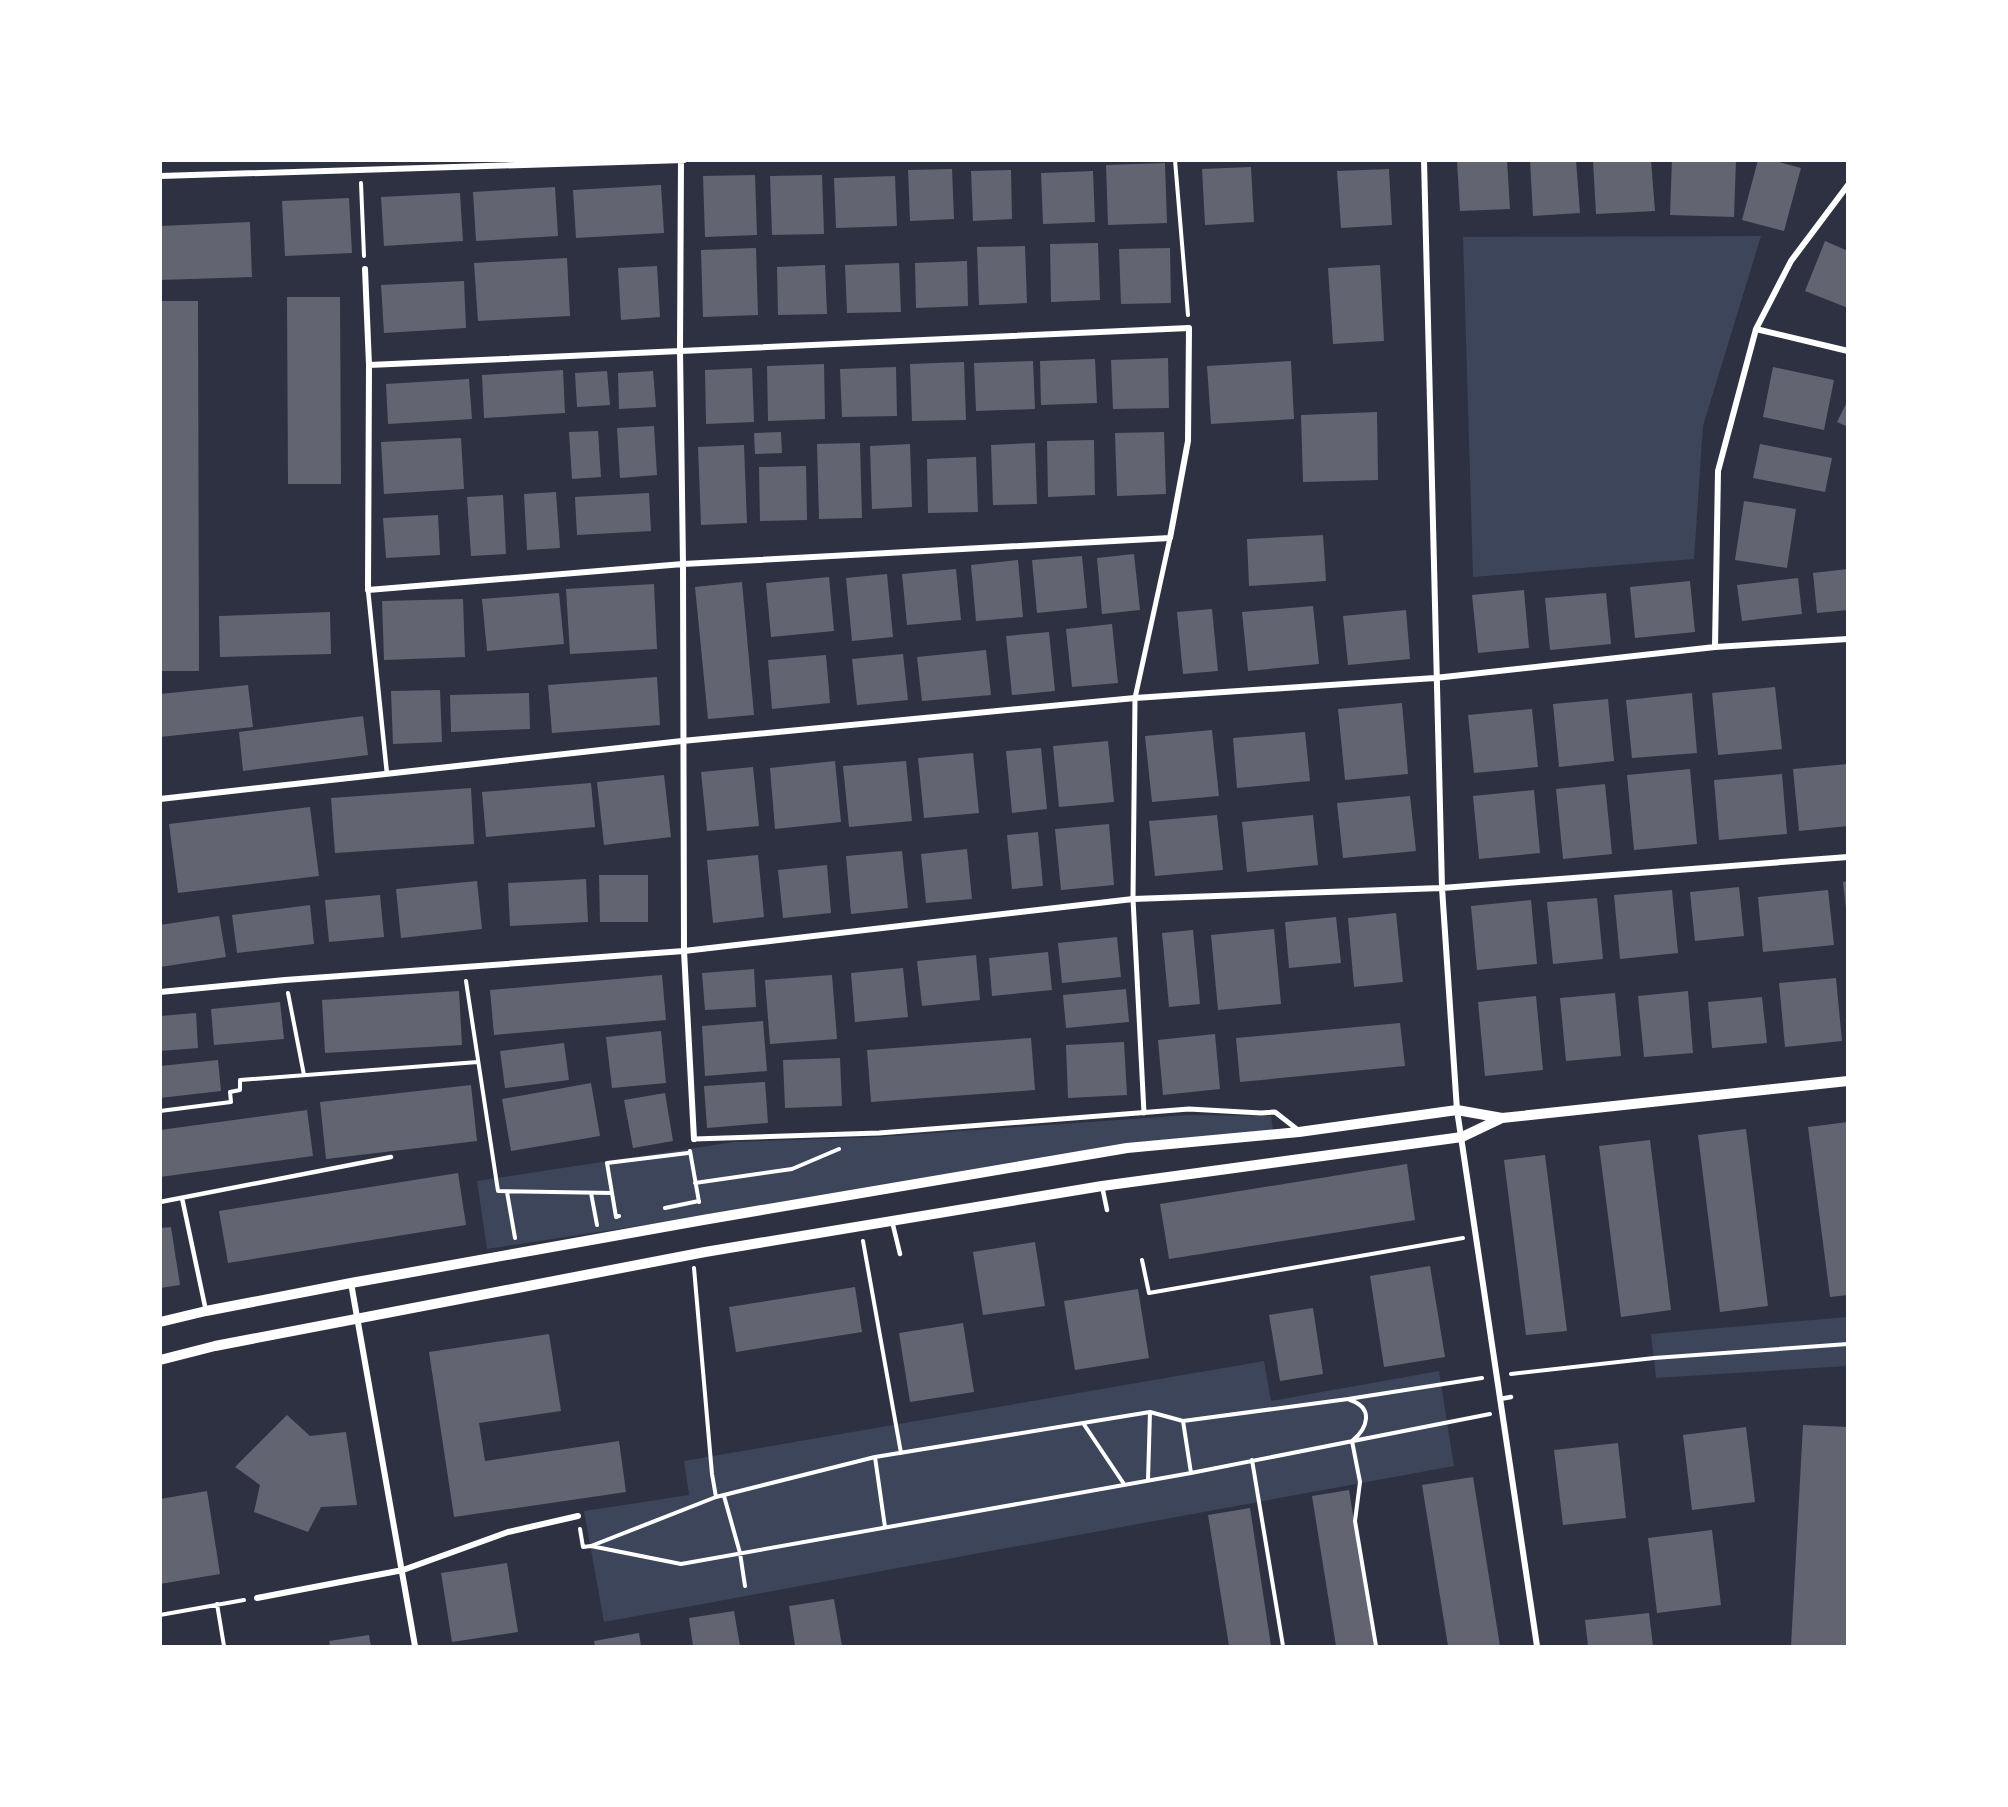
<svg xmlns="http://www.w3.org/2000/svg" width="2008" height="1807" font-family="Poppins,sans-serif">
  <rect width="100%" height="100%" fill="#2d3142"/>
  <path fill="#3c4559" d="M1761,236L1703,426L1694,559L1473,577L1463,237Z
    M1188,1115L1271,1116L1273,1130L487,1249L477,1181L734,1142L877,1137Z
    M1847,1317V1366L1656,1378L1651,1334Z
    M1264,1361L1271,1401L1439,1371L1454,1466L604,1622L584,1511L689,1495L684,1461Z"/>
  <path fill="#626471" d="M1507,160L1510,209L1460,211L1457,161Z
    M1530,160H1576L1580,213L1533,216Z
    M1593,160H1651L1655,211L1596,214Z
    M1672,160H1736L1734,217L1670,215Z
    M1758,160H1771L1801,168L1784,231L1742,220Z
    M1165,163L1167,223L1108,225L1106,165Z
    M1251,167L1254,222L1205,225L1202,169Z
    M952,169L954,219L910,221L908,170Z
    M1389,169L1392,225L1341,228L1337,171Z
    M1011,170L1012,219L973,221L971,171Z
    M1093,171L1095,222L1043,224L1041,173Z
    M755,175L757,235L705,237L703,176Z
    M822,175L824,234L772,235L770,176Z
    M895,176L897,226L836,228L834,178Z
    M661,185L664,233L576,238L573,190Z
    M555,187L558,236L476,241L473,192Z
    M460,193L463,241L384,246L381,197Z
    M349,198L352,253L285,256L282,201Z
    M250,222L252,277L160,280V226Z
    M1825,241L1848,251V308L1805,291Z
    M1098,243L1100,300L1051,302L1050,244Z
    M1025,246L1027,303L979,305L977,247Z
    M756,248L758,315L703,317L701,250Z
    M1170,248L1171,303L1121,304L1119,249Z
    M567,258L570,316L478,321L474,263Z
    M967,261L968,306L916,308L915,263Z
    M899,263L901,312L847,313L845,265Z
    M825,265L827,314L778,315L777,267Z
    M1380,265L1384,341L1333,344L1328,268Z
    M657,266L660,317L621,320L618,268Z
    M464,281L466,328L384,333L381,285Z
    M287,297H340L341,484H288Z
    M160,301H198L199,671H160Z
    M1168,358L1169,408L1113,409L1111,360Z
    M1095,359L1097,403L1041,405L1040,361Z
    M1033,361L1035,409L976,411L974,363Z
    M1291,361L1294,419L1211,424L1207,366Z
    M964,362L966,420L912,421L910,364Z
    M824,364L825,419L768,421L767,366Z
    M896,367L897,416L842,417L840,369Z
    M1773,367L1834,380L1824,430L1763,417Z
    M752,368L754,422L706,424L705,370Z
    M563,370L565,413L484,418L482,375Z
    M607,371L610,405L577,407L575,373Z
    M653,371L656,407L619,409L618,373Z
    M469,379L472,419L388,424L386,384Z
    M1848,400V427L1837,422Z
    M1377,412L1378,480L1303,482L1301,415Z
    M654,426L657,475L620,478L617,428Z
    M598,431L601,477L572,479L569,432Z
    M781,432L782,453L755,454L754,433Z
    M1164,432L1166,494L1117,496L1115,433Z
    M461,438L464,489L384,494L381,442Z
    M1094,440L1095,495L1048,497L1047,441Z
    M860,443L862,518L819,519L817,444Z
    M1035,443L1037,504L993,505L991,445Z
    M910,444L912,507L872,509L870,446Z
    M1760,444L1832,458L1825,492L1753,478Z
    M744,445L747,523L701,525L698,447Z
    M976,457L978,512L928,513L927,459Z
    M806,466L807,520L760,521L759,467Z
    M556,492L560,548L527,550L524,494Z
    M649,493L651,531L577,535L575,497Z
    M503,495L506,554L471,556L467,497Z
    M1744,501L1796,509L1787,568L1735,560Z
    M438,515L440,555L386,558L383,518Z
    M1323,535L1326,581L1249,586L1247,539Z
    M1134,554L1140,610L1102,614L1097,558Z
    M1082,556L1087,608L1037,613L1032,560Z
    M1018,560L1023,617L976,621L971,565Z
    M956,569L961,620L907,625L902,574Z
    M1848,569V610L1817,613L1813,573Z
    M887,574L893,637L852,641L846,578Z
    M829,577L834,631L771,637L766,583Z
    M1798,578L1802,614L1742,621L1737,585Z
    M1690,581L1695,632L1635,638L1630,587Z
    M742,582L754,715L708,719L695,587Z
    M654,584L657,649L570,654L566,589Z
    M1524,590L1529,648L1478,653L1472,595Z
    M559,593L564,644L487,651L482,599Z
    M1606,593L1611,644L1550,650L1545,598Z
    M463,599L465,657L384,660L382,601Z
    M1313,606L1319,664L1248,671L1242,612Z
    M1212,609L1218,671L1183,674L1177,612Z
    M1406,610L1410,659L1348,665L1343,616Z
    M330,612L331,654L220,657L219,616Z
    M1112,624L1118,683L1072,687L1066,629Z
    M1049,632L1055,691L1012,695L1006,636Z
    M986,650L991,695L922,701L917,657Z
    M903,654L908,700L857,705L852,659Z
    M826,655L830,703L772,709L768,660Z
    M657,677L660,725L552,733L548,685Z
    M248,685L253,727L160,737V694Z
    M1775,687L1782,749L1718,755L1712,693Z
    M440,690L442,742L393,744L391,691Z
    M529,693L530,729L451,732L450,695Z
    M1692,693L1697,753L1632,758L1626,700Z
    M1608,699L1614,761L1559,767L1553,704Z
    M1402,703L1408,774L1345,780L1338,709Z
    M1532,709L1538,767L1474,773L1468,715Z
    M363,716L368,755L243,771L239,732Z
    M1212,730L1219,796L1152,802L1145,736Z
    M1305,732L1310,781L1237,788L1233,738Z
    M1108,741L1114,802L1059,807L1053,746Z
    M1041,748L1047,809L1012,813L1006,751Z
    M973,753L979,813L924,818L918,758Z
    M835,761L841,822L775,829L770,768Z
    M906,761L912,821L849,827L843,766Z
    M1848,764V826L1799,831L1793,769Z
    M753,767L759,826L707,831L701,772Z
    M1690,769L1697,844L1634,850L1627,775Z
    M1782,774L1787,834L1719,840L1714,780Z
    M664,775L671,837L604,845L597,782Z
    M591,783L595,827L486,837L482,792Z
    M1605,784L1612,854L1563,859L1556,789Z
    M471,788L474,844L335,853L331,798Z
    M1534,790L1540,853L1479,859L1473,796Z
    M1410,796L1416,851L1343,858L1337,803Z
    M310,807L319,876L178,893L169,824Z
    M1217,815L1223,870L1155,876L1149,821Z
    M1313,815L1318,865L1247,872L1242,822Z
    M1109,824L1114,885L1061,890L1055,829Z
    M1038,832L1043,886L1012,889L1007,835Z
    M967,849L972,899L926,903L921,854Z
    M902,851L908,908L851,914L846,856Z
    M758,855L764,917L713,923L707,860Z
    M827,865L831,913L783,918L778,870Z
    M599,875H648V922H600Z
    M586,879L588,922L510,926L508,883Z
    M477,881L482,929L401,938L396,889Z
    M1848,881V909H1846L1843,882Z
    M1739,887L1744,936L1695,941L1690,892Z
    M1672,890L1678,953L1620,959L1614,895Z
    M1828,890L1834,945L1763,952L1758,897Z
    M380,895L384,937L329,942L325,900Z
    M1597,898L1603,959L1553,964L1547,902Z
    M1531,900L1537,964L1477,970L1471,906Z
    M310,905L314,944L237,953L232,915Z
    M1396,913L1403,982L1354,987L1348,918Z
    M219,916L226,957L160,967V925Z
    M1336,917L1341,963L1289,968L1285,922Z
    M1274,929L1281,1004L1218,1010L1211,935Z
    M1193,930L1200,1004L1169,1007L1162,933Z
    M1117,937L1121,977L1062,983L1058,943Z
    M1048,952L1052,990L992,996L989,958Z
    M976,955L980,1000L922,1006L917,961Z
    M903,968L908,1017L855,1022L851,973Z
    M754,969L756,1007L705,1010L702,973Z
    M662,975L666,1020L494,1035L490,990Z
    M832,975L837,1039L770,1044L765,980Z
    M1836,978L1842,1041L1785,1047L1779,983Z
    M1126,989L1129,1022L1066,1028L1063,995Z
    M459,991L462,1045L325,1053L322,1000Z
    M1688,991L1693,1053L1644,1057L1638,996Z
    M1615,993L1621,1056L1566,1061L1560,998Z
    M1536,996L1543,1070L1485,1076L1478,1002Z
    M1762,997L1767,1043L1712,1048L1708,1002Z
    M280,1002L284,1039L214,1045L211,1009Z
    M196,1013L198,1048L160,1051V1016Z
    M763,1021L767,1071L705,1076L702,1026Z
    M1400,1023L1405,1066L1240,1082L1236,1038Z
    M661,1031L666,1083L612,1088L606,1037Z
    M1215,1034L1220,1089L1163,1095L1158,1040Z
    M1031,1038L1035,1090L871,1102L867,1050Z
    M1124,1042L1127,1095L1068,1098L1066,1045Z
    M564,1043L569,1080L505,1088L500,1051Z
    M840,1058L842,1106L785,1108L783,1060Z
    M218,1060L221,1091L160,1098V1066Z
    M765,1082L768,1123L707,1128L704,1086Z
    M591,1083L600,1136L511,1151L502,1099Z
    M471,1085L477,1141L326,1159L320,1102Z
    M665,1093L673,1141L633,1148L624,1100Z
    M307,1110L313,1156L160,1177V1130Z
    M1848,1122V1295L1830,1297L1808,1127Z
    M1746,1129L1768,1306L1720,1312L1698,1135Z
    M1650,1140L1671,1310L1621,1317L1599,1146Z
    M1545,1155L1567,1331L1526,1335L1504,1160Z
    M1407,1164L1415,1220L1169,1259L1160,1204Z
    M458,1173L466,1225L228,1263L219,1211Z
    M171,1227L180,1285L160,1288V1228Z
    M1035,1242L1045,1306L983,1315L973,1252Z
    M1430,1266L1445,1357L1384,1367L1370,1276Z
    M855,1287L862,1332L736,1352L729,1307Z
    M1138,1289L1149,1358L1075,1370L1064,1301Z
    M1313,1308L1323,1374L1280,1381L1269,1315Z
    M963,1323L974,1392L910,1402L899,1333Z
    M549,1334L561,1411L479,1423L485,1461L619,1441L626,1492L454,1517L429,1352Z
    M287,1415L310,1436L346,1432L357,1505L321,1507L308,1532L254,1512L260,1485L235,1467Z
    M1803,1425L1848,1427V1646H1791Z
    M1746,1427L1755,1502L1692,1510L1683,1435Z
    M1618,1443L1626,1518L1563,1525L1554,1450Z
    M1473,1477L1500,1646H1448L1422,1485Z
    M1349,1490L1374,1646H1336L1312,1496Z
    M207,1491L220,1574L160,1584V1499Z
    M1250,1508L1271,1646H1229L1208,1515Z
    M1712,1530L1721,1605L1657,1613L1648,1538Z
    M507,1563L518,1632L452,1642L441,1573Z
    M834,1599L842,1646H795L789,1606Z
    M734,1611L740,1646H693L689,1618Z
    M1649,1613L1653,1646H1588L1585,1620Z
    M639,1633L641,1646H595L594,1641Z
    M369,1635L371,1646H330L329,1641Z"/>
  <g fill="none" stroke-linecap="round" stroke-linejoin="round">
    <path stroke="#fff" stroke-width="4" d="M1175,160L1188,315
      M361,183L364,256
      M466,981L498,1191L612,1193
      M288,993L304,1075
      M160,1111L231,1102L230,1092L240,1090V1080L478,1062
      M690,1151L699,1202
      M695,1183L792,1169L839,1149
      M507,1192L515,1238
      M591,1193L597,1225
      M665,1208L699,1201
      M619,1216L616,1217L607,1163L688,1153
      M863,1241L901,1453
      M1142,1260L1149,1293L1463,1238
      M694,1268L712,1474L716,1497
      M1511,1374L1654,1358L1848,1344
      M1482,1378L1348,1399L1183,1421L1150,1412L875,1457L716,1497L591,1546L681,1564L1191,1473L1490,1414
      M1350,1400C1374,1408 1368,1428 1352,1441L1360,1482L1355,1521L1376,1646
      M1183,1421L1191,1473
      M1083,1423L1124,1484
      M875,1457L885,1527
      M1252,1460L1283,1646
      M1148,1480L1150,1412
      M724,1496L740,1553L745,1586
      M580,1529L583,1547L591,1546
      M217,1604L224,1646
      M160,1615L244,1600"/>
    <path stroke="#fff" stroke-width="4.5" d="M368,590L387,774
      M1102,1186L1107,1210
      M182,1198L206,1311
      M160,1202L391,1157
      M892,1221L900,1254
      M1500,1399L1511,1397"/>
    <path stroke="#fff" stroke-width="5" d="M1144,1113L1133,899L1135,698L1170,538
      M694,1139L879,1133L1189,1109L1261,1113L1275,1112L1298,1130"/>
    <path stroke="#fff" stroke-width="6" d="M681,160L680,351L683,564L684,951L694,1139
      M1424,160L1442,888L1457,1110L1537,1646
      M160,176L684,160
      M365,269L369,365L368,590L683,564L1170,538L1188,441L1189,328L369,365
      M1756,329L1848,351
      M1715,647L1718,471L1756,329L1791,261L1848,185
      M160,799L682,741L1135,698L1435,678L1715,647L1848,639
      M160,992L285,980L684,951L1133,899L1442,888L1848,857
      M351,1283L415,1646
      M257,1598L403,1570L508,1532L578,1516"/>
    <path stroke="#fff" stroke-width="10" d="M160,1322L206,1311L351,1283L703,1220L1127,1148L1299,1132L1457,1110L1502,1118L1848,1081
      M160,1360L215,1346L705,1252L1102,1186L1462,1137L1502,1118"/>
  </g>
  <rect width="2008" height="1807" fill="none" stroke="#ffffff" stroke-width="324"/>
</svg>
